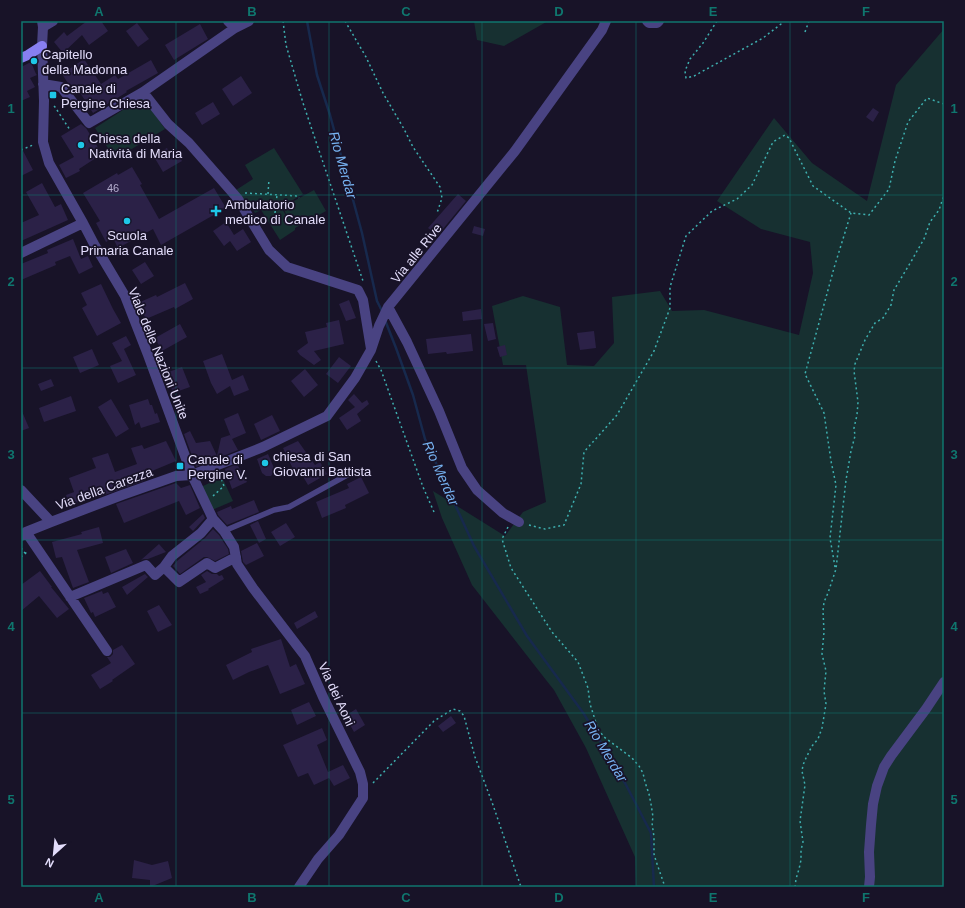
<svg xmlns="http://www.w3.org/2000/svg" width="965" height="908" font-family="Helvetica,sans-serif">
  <rect width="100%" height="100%" fill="#181328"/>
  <path fill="#173031" d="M474,21H548L504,46L477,40Z
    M944,29V887H636L635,857L586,748L554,690L546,680L472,585L442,518L433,491L505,536L523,512L546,502L526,365H503L492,306L523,296L560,307L567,365L594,366L614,343L612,297L660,291L672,311L704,310L799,335L813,273L810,242L761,229L717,201L774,118L812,163L867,201L896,85Z
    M143,97L165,129L115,159L95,128Z
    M274,148L303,194L281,207L288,219L283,207L314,190L326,211L295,228V230L280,240L261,210L255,213L248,201L244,203L236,190L253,179L245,165Z
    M222,477L233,501L212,510L201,487Z"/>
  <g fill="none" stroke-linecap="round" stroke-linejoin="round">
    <path stroke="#17294d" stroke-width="2.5" d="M307,21L317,75L330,115L362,233L377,301L382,311
      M385,320L396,348L413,395L425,439L474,546L527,636L584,714L625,783L651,833L654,887"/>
  </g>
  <path fill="#2b2147" d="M87,21H101L108,31L89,45L82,35L63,53L54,42L64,32L67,36Z
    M137,23L149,39L138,47L126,31Z
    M200,24L208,39L174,60L165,45Z
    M84,59L101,84L115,75L118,79L151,60L158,73L126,91L127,92L93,113L77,88L73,91L62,74Z
    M31,62L36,74L37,75L30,78L35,87L27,91L30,97L21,101V67Z
    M241,76L252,93L233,106L222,89Z
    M213,102L220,114L202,125L195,113Z
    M873,108L879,112L873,122L866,117Z
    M81,124L86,128L102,154L79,169L80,171L66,178L59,165L74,157L61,136Z
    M21,147L33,170L21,176Z
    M167,148L169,152L175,149L182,161L163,172L153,155Z
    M132,167L142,184L140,185L159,219L214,188L226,208L161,245L153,229L118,248L113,238L106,242L96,223L100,221L83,193L117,173L118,175Z
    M42,183L55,207L61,204L68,220L21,241V223L39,215L26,192Z
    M458,194L466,201L438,235L428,228Z
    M226,222L234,235L243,229L251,242L237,251L230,241L224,246L213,231Z
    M474,226L485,229L483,236L472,233Z
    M73,239L81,259L88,256L93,267L79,274L70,256L55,262L56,265L21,280V264L48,253L47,250Z
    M145,262L154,276L141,284L132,270Z
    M185,283L193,299L175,309L174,307L146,319L138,303L156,295L157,297Z
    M101,284L113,309L121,323L97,336L82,308L87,305L81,293Z
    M349,300L356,318L346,321L339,304Z
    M481,309L482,319L463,321L462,312Z
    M339,320L344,344L314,351L321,360L314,365L300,355L297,351L308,343L305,332L327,327L326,323Z
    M493,323L496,339L488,341L484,324Z
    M180,324L187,337L162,351L155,338Z
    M594,331L596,348L580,350L577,333Z
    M471,334L473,351L447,354L446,352L428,354L426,339Z
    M126,336L131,345L124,349L136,375L118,383L110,366L122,361L112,343Z
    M505,345L507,355L500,357L497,347Z
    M92,349L99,365L80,373L73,357Z
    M222,354L232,380L243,375L249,390L234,396L230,386L217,394L211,383L203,361Z
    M339,357L351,366L338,383L326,374Z
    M182,367L190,387L173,393L166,373Z
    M305,369L318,385L304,397L291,381Z
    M51,379L54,386L41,391L38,384Z
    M354,394L362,403L367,400L369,404L357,414L361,421L347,430L339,418L355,407L348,400Z
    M71,396L76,411L44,422L39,408Z
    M111,399L129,429L116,437L98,407Z
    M148,399L150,405H152L155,414L157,413L160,422L141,428L139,422L135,425L129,405Z
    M21,409L29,428L21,431Z
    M238,413L246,433L232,439L238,450L196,467L184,434L190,431L196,443L210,441L217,456L221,438L230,435L231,437L224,419Z
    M272,415L280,431L261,440L254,424Z
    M166,441L176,461L152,471L153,473L142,477L144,481L99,497V495L70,505L66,495L74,492L69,478L96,468L92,458L108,453L115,472L137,464L131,448L142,445L144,449Z
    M298,441L315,465L320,462L327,474L308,485L301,473L296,475L283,448Z
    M268,454L274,468L273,473L271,476H266L262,473L257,459Z
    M237,464L247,482L232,489L225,469Z
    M361,477L369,493L345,505L346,508L322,518L316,502L349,488L347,484Z
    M176,483L181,488L190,485L200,508L186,515L179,501L124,523L116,504Z
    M254,500L259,512L227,525L218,515L217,512L231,506L232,509Z
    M203,514L205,518L193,531L189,527Z
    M258,521L266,539L259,543L250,525Z
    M286,523L295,537L280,546L271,532Z
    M99,527L103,543L77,550L89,582L73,588L62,557L56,558L52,542L82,534L81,532Z
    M213,529L219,535L228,549L229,554L215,561L207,557H204L180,574L173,566L177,561L205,538Z
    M257,543L264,556L246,565L243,562L241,551Z
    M159,544L166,552L148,559H144L141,560Z
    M126,549L133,563L111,573L105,557Z
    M40,571L52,587H51L69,609L57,618L39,596L21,611V585Z
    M207,571L212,574H217L219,576L222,575L224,579L208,589L209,590L200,594L196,587L206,582L201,575Z
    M145,574L148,577L127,595L122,587Z
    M102,591L103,594L108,592L116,607L95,617L93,612L91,613L84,598Z
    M159,605L172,625L158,632L147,611Z
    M315,611L318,617L297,629L294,623Z
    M281,639L290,667L296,664L305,684L280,694L268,665L249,672L233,680L226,665L252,652L251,649Z
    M122,645L135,664L112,680L113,681L100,689L91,675L111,663L107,657H110L113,654V650Z
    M309,702L316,716L297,725L291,710Z
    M356,709L365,725L354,732L345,716Z
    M451,716L456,723L443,732L438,726Z
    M322,728L327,740L317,745L328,772L343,765L350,778L334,786L329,778L314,785L308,773L298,777L283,745Z
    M134,860L152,865L168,861L172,878L150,887V880L132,878Z"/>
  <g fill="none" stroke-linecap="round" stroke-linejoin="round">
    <path stroke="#3eafaf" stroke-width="1.5" stroke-dasharray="2 3" stroke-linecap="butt" d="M283,21L286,45L303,103L363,281
      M345,21L366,57L383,93L404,129L413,147L440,187L442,198L437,213
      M717,21L703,43L690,59L685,71L686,78L694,76L763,38L781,24L783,21
      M805,32L809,21
      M54,106L55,107L70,130
      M21,150L33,145
      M245,193L298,196L299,198
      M268,194L269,179
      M275,213L277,195
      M376,361L381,370L423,487L434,512
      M213,496L224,486L219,473
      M529,525L545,529L564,525L581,484L584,452L617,415L654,351L670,308V287L686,236L712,211L737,199L752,185L773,142L785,135L789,138L813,186L851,213L869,215L889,189L895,161L908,122L927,98L944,104
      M508,527L502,539L511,568L552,632L578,662L588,688L590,704L598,729L604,737L632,758L639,766L643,773L645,782L649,794L651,804L653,817L652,823L654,837V854L656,861L665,887
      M21,548L25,553
      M21,557L27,552
      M835,567L830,538L836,485L831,461L824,413L805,374L834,268L851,213
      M373,783L434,721L453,709L460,711L464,716L475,757L493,805L521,887
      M795,887L796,879L799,869L801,860V850L803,842L800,821L805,785L802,771L803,765L806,758L812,746L818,739L822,728L826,704L824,691L826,671L822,654L824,632L823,611L824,602L828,593L836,569L846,480L851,451L855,436L854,428L857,415L858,402L854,371L855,364L865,340L875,323L883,318L891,305L894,290L912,260L917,251L924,239L930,222L939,210L944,195"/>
    <path stroke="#494382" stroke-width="5.5" d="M224,531L274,510L289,507L349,474"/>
    <path stroke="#494382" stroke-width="10" d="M42,21L43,27L42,46L44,101L43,142L49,163L83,223L94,244L125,296L148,355L192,475L213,519L224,531L234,547L237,564L253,588L305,656L323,697L360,772L363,784V798L339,835L318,859L299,887
      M228,21L235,28
      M647,21L649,23H657L659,21
      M43,27L53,21
      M43,84L61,87L89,123L143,92L235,28L249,21
      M143,92L168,124L189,143L232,192L238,199L269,250L287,267L358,290L363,300L371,349
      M21,253L83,223
      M388,307L407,342L439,411L462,468L477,490L503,513L519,522
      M21,490L51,522
      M26,532L107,651
      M21,536L26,532L51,522L122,495L176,476L192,475L263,447L327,416L355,378L371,350L379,326L388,307L515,151L602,30L606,21
      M164,567L172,556L201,533L213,519
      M70,597L146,565L155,575L164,567L179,582L207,563L215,568L236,557
      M869,887L870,877L869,852L871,825L873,804L877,786L884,767L891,756L926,709L944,682"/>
    <path stroke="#887ff1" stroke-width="10" d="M21,58L28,55L42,46"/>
  </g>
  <path fill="none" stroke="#0f766e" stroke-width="1" stroke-opacity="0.55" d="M176,21V887M329,21V887M482,21V887M636,21V887M790,21V887M21,195H944M21,368H944M21,540H944M21,713H944"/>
  <g fill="#1ec7e7" stroke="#181328" stroke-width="1.5">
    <circle cx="34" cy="61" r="4"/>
    <rect x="49" y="91" width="8" height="8" rx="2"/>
    <circle cx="81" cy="145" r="4"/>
    <path d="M214 205h4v4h4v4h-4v4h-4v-4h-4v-4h4z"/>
    <circle cx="127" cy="221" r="4"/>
    <circle cx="265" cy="463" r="4"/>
    <rect x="176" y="462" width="8" height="8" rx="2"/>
  </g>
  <g text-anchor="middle" stroke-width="3.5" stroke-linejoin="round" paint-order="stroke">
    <g font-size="11" fill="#b5aece">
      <text x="113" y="192">46</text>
    </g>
    <g font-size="13" fill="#e3ddfb" stroke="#181328" text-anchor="start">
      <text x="42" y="59">Capitello<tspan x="42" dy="15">della Madonna</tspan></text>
      <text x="61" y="93">Canale di<tspan x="61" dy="15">Pergine Chiesa</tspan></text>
      <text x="89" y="143">Chiesa della<tspan x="89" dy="15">Natività di Maria</tspan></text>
      <text x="225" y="209">Ambulatorio<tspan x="225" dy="15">medico di Canale</tspan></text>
      <text x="127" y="240" text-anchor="middle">Scuola<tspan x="127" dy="15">Primaria Canale</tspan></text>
      <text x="273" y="461">chiesa di San<tspan x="273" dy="15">Giovanni Battista</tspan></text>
      <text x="188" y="464">Canale di<tspan x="188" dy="15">Pergine V.</tspan></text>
    </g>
    <g font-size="13" fill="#e3ddfb" stroke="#181328">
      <text transform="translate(416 253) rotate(-51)" y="5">Via alle Rive</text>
      <text transform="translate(159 353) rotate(68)" y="5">Viale delle Nazioni Unite</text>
      <text transform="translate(104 488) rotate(-20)" y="5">Via della Carezza</text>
      <text transform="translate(337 694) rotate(65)" y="5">Via dei Aoni</text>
    </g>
    <g font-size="14" font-style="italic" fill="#76b1f0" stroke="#181328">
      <text transform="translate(343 165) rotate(74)" y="5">Rio Merdar</text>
      <text transform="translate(441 473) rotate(66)" y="5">Rio Merdar</text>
      <text transform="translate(606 751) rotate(59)" y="5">Rio Merdar</text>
    </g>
  </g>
  <rect width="965" height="908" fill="none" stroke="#181328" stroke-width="44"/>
  <g transform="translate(54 854) rotate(207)" stroke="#181328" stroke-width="3" paint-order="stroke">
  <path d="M0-3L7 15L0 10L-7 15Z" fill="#e3ddfb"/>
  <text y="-6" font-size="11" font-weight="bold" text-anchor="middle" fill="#e3ddfb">N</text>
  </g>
  <rect x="22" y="22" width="921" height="864" fill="none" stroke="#0f766e" stroke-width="1.5"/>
  <g font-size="13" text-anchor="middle" font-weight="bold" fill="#0f766e">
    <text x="99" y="16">A</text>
    <text x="252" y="16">B</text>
    <text x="406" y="16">C</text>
    <text x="559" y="16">D</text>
    <text x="713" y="16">E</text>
    <text x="866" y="16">F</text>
    <text x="11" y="113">1</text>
    <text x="954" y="113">1</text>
    <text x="11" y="286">2</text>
    <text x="954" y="286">2</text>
    <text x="11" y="459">3</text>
    <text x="954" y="459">3</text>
    <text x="11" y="631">4</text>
    <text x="954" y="631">4</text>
    <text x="11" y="804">5</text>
    <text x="954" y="804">5</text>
    <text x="99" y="902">A</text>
    <text x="252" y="902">B</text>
    <text x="406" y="902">C</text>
    <text x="559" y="902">D</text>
    <text x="713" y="902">E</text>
    <text x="866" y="902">F</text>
  </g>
</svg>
